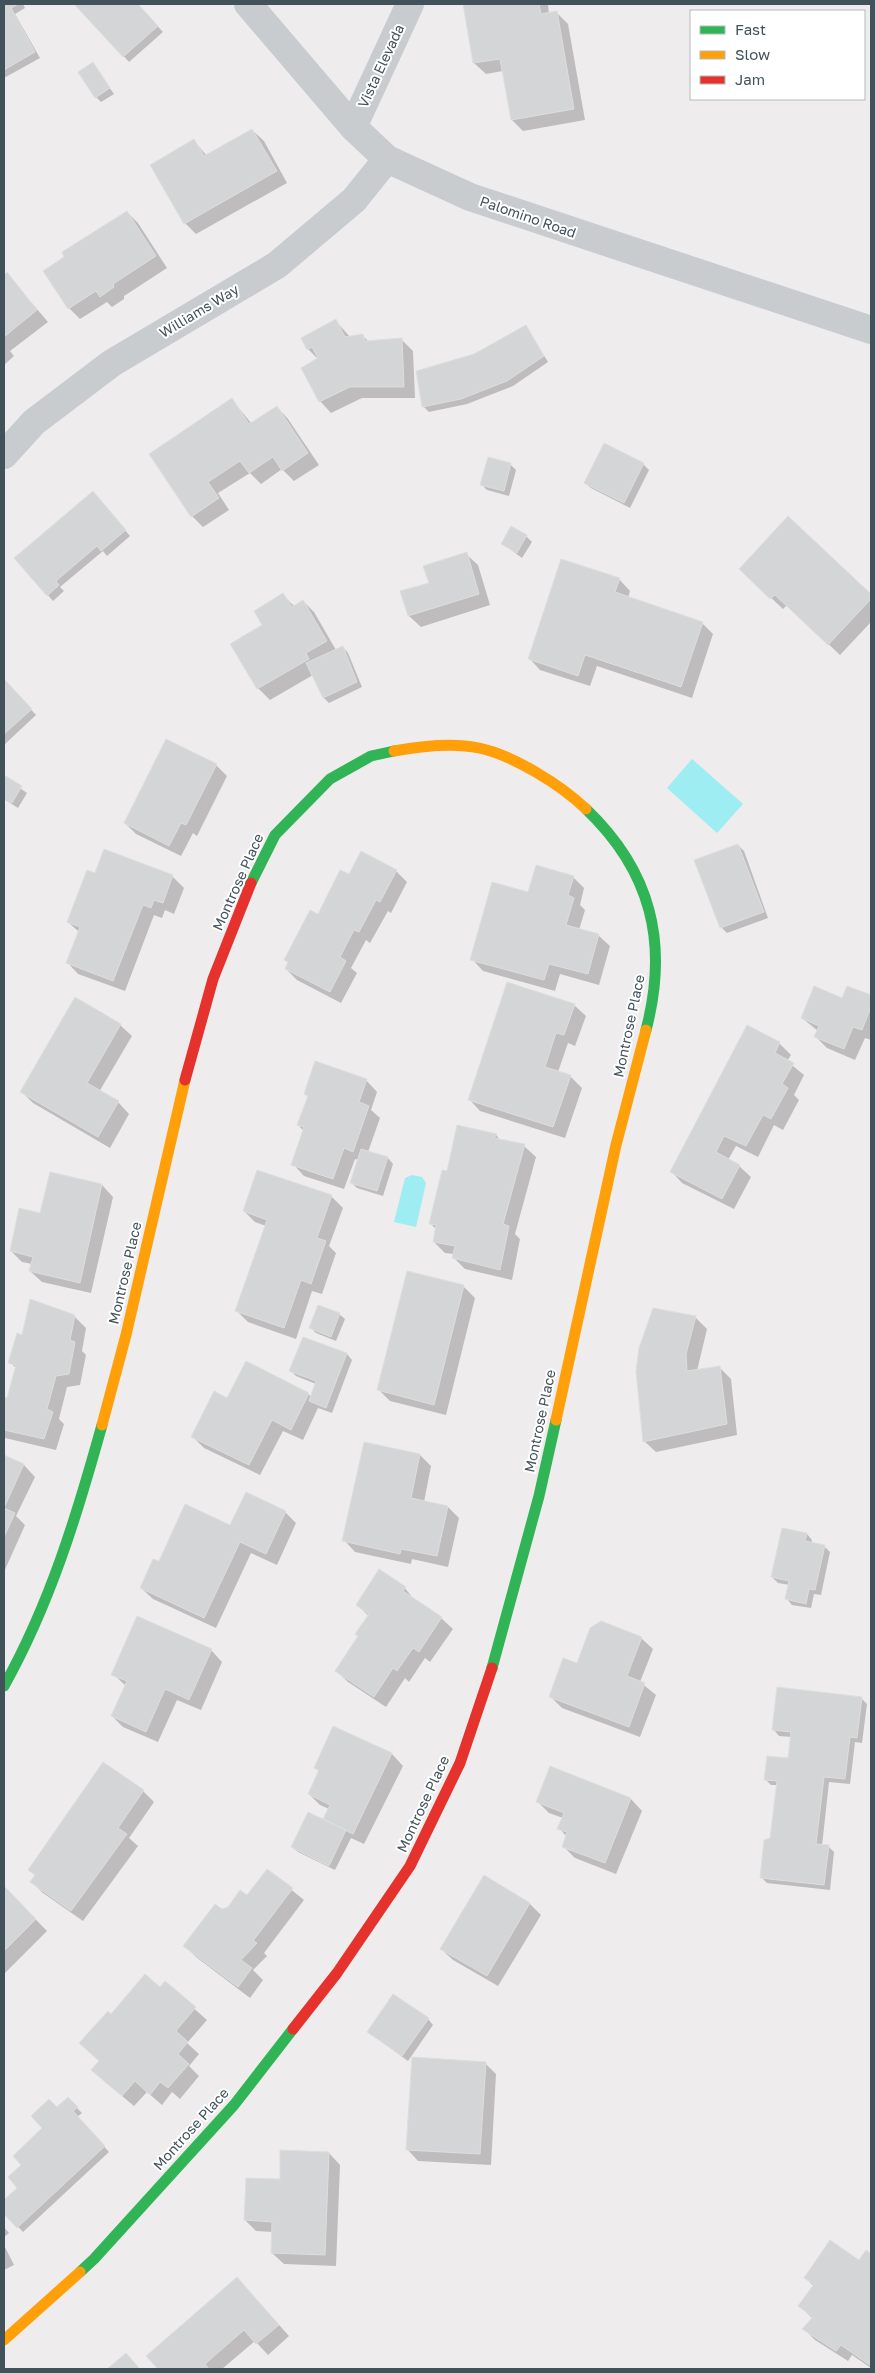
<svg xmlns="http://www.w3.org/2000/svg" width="875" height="2373" font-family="'Golos Text',sans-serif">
  <rect width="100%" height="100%" fill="#eeecec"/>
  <path fill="#9dedf3" d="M692,759L743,804L717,833L667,788Z
    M412,1175L422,1177L426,1183L416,1227L394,1222L405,1178Z"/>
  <path fill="#0003" d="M4,4H23L25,8L15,14L40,58L4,78Z
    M76,4H137L163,32L129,62Z
    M464,4H548L549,14L557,13L568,24L585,120L523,131L512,120L503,71L486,74L474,63Z
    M93,64L114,94L101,102L96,97Z
    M252,130L264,141L287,183L196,234L185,223L194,141L207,156Z
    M127,212L138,223L167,268L124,296V299L112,307L107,302L80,319L69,308Z
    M7,274L48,322L10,351L14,356L4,365V276Z
    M336,321L350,337L362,335L369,342L402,340L413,351L415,398H362L331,413L320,401L318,359L308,349Z
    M526,327L548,362L513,386L467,404L429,412L423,406L474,355Z
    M232,400L252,424L277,407L288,419L319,465L294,481L282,469L261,484L250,473L218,493L229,510L203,527L192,516Z
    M510,464L516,470L509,496L487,490L481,484Z
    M643,464L649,470L630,508L591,488L585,483Z
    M98,499L130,536L107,556L103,551L60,587L64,591L53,601L16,558Z
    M788,517L871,596V622L840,655L787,605L783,609L752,580Z
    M526,536L532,542L522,558L503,544Z
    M466,554L478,565L490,605L421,627L409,616L402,592L430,583Z
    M619,579L630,591L628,598L702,623L713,634L692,698L597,666L590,686L540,670L529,658Z
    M283,595L294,606L303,601L314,612L336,650L343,647L348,653L362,687L329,703L324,698L313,675L270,700L258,688L232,644L264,625Z
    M4,680L36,715L4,745Z
    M216,765L227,776L197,836L193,833L181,856L136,834L125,823Z
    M4,777L27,793L18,808L4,799Z
    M738,845L744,851L768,918L727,933L721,927Z
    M396,871L407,882L391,913L388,911L370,943L366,940L351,968L357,973L341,1003L297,980L286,969L289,963L286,960L349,876Z
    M96,875L172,876L184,888L174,914L165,910L162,918L154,915L125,991L78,974L67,962L79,932L68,922Z
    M573,877L584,888L580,905L585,910L579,930L598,935L610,946L599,985L560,974L555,991L483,971L472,959L529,894Z
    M848,987L871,997V1040L865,1038L855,1060L827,1048L816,1037L818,1031L802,1018L843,1000Z
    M574,1005L586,1016L575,1046L568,1043L558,1072L570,1076L582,1088L565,1138L480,1111L469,1099Z
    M120,1025L132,1036L99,1092L118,1102L129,1114L110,1148L33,1103L21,1091Z
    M747,1026L779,1043L791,1055L787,1061L804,1075L794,1095L799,1100L783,1130L774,1125L758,1157L736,1146L728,1160L739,1166L751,1177L734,1209L682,1183L671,1171Z
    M366,1080L377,1092L371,1110L380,1118L368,1152L388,1158L393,1164L383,1196L357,1188L352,1183L359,1160L355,1159L344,1189L304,1176L293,1164L304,1131L298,1125L308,1097L305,1094Z
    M458,1127L496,1135L501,1141L524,1146L536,1157L515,1234L520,1239L512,1280L465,1269L454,1258V1254L445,1253L434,1242L437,1230L430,1223L448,1173Z
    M102,1185L113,1197L91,1293L42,1282L30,1271L32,1264L22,1262L11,1251L41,1214Z
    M331,1196L343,1208L329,1246L336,1253L322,1294L312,1291L296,1339L248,1322L237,1311L266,1226L255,1222L244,1211Z
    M463,1286L475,1298L446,1415L390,1401L379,1390Z
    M339,1314L345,1319L336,1341L316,1333L310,1327Z
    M74,1316L86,1328L82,1351L86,1355L80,1385L67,1387L59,1419L64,1424L56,1450L5,1438L4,1398L8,1399L16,1368L10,1362L23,1336Z
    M695,1317L707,1329L697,1371L720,1368L731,1379L737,1435L656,1452L644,1441Z
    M304,1338L347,1354L352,1360L332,1413L318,1408L303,1440L283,1431L260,1475L204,1448L193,1437L228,1399L308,1394L312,1397L316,1384L296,1376L291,1371Z
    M365,1443L420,1455L431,1466L424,1502L448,1507L459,1518L448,1567L412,1559L411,1564L355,1552L344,1540Z
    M4,1456L24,1465L35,1477L16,1516L25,1525L4,1572Z
    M285,1512L296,1523L277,1565L251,1553L216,1628L153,1599L141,1588L159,1563L231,1527Z
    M807,1534L812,1540L811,1544L824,1546L830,1552L821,1595L814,1594L811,1608L792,1605L787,1599L790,1585L778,1583L772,1577Z
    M405,1588L415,1601L441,1618L453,1629L430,1662L425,1658L409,1682L405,1678L386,1707L348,1682L336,1670L359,1637L369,1616L357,1605Z
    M641,1638L653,1649L640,1682L656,1695L640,1737L562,1708L551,1697Z
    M211,1650L222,1662L201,1710L177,1700L158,1742L123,1727L112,1716L126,1686L113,1674Z
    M861,1698L867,1704L862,1743L855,1742L850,1784L829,1782L822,1846H828L834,1852L830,1890L767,1883L761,1877L771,1839L777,1785H771L765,1779L789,1759L792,1737L779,1736L774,1730Z
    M334,1727L392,1754L403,1766L364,1844L351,1838L335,1870L298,1852L292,1847L323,1821L329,1809L320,1805L309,1794L320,1772L315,1768Z
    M551,1768L631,1799L642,1811L616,1874L575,1858L563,1846L567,1837L559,1828L563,1818L549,1813L538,1802Z
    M143,1791L154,1802L129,1838L138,1846L83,1921L43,1893L32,1882Z
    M267,1870L304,1900L264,1953L267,1956L253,1970L263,1980L250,1998L196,1957L185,1946L222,1911L248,1897Z
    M484,1877L530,1904L541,1915L498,1986L453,1960L441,1949Z
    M4,1887L47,1931L4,1974Z
    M165,1983L207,2020L187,2043L199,2054L189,2066L199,2076L180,2099L172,2092L162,2105L147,2092L134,2106L104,2081L100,2061L111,2016L161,1989Z
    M428,2019L433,2025L408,2061L368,2032Z
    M485,2063L496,2074L491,2165L418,2161L407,2149Z
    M68,2099L82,2113L77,2117L109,2152L23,2232L4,2212V2202L19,2188L23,2165L44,2128Z
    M329,2153L340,2165L336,2266L284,2264L272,2253L273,2232L256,2231L245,2220L281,2180Z
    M4,2227L9,2233L4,2237Z
    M4,2245L14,2265L4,2270Z
    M866,2252L871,2256V2368L852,2355L848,2361L815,2340L804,2329L813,2319L800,2306L814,2286L805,2278L859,2262Z
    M248,2290L289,2336L268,2355L255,2341L222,2369H159L148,2356Z"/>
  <path fill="#d4d5d7" stroke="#dededf" d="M4,4H18L11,8L35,52L4,70Z
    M74,4H138L158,26L123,57Z
    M463,4H539L541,14L557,11L574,109L511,120L500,59L473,63Z
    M93,62L110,88L95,98L78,72Z
    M252,129L277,171L184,224L150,165L194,139L204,156Z
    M127,211L156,256L113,284L114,287L100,297L96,291L68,309L43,271L64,257L62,252Z
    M7,272L37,310L4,337V275Z
    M336,319L345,337L363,334L365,341L402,338L404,387H350L319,402L301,368L318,358L312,347L307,350L301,338Z
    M526,325L544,356L507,381L461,399L422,407L416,371L474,354Z
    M232,398L249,424L277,406L308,453L282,471L273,457L249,473L240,461L208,482L219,498L191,517L149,454Z
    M604,443L644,463L624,503L584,483Z
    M488,457L511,463L504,491L480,485Z
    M93,491L126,530L101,551L97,546L56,581L59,585L47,596L14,558Z
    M788,516L871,594V599L828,645L775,595L770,599L739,569Z
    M511,526L527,535L517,553L501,544Z
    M467,552L479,594L408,616L400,591L429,583L423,566Z
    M561,559L620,578L615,592L703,622L681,687L585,655L578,676L528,659Z
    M283,593L292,607L303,600L327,641L306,653L309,659L257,689L230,644L262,625L254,611Z
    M343,646L357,682L323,698L306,663Z
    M4,679L32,709L4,734Z
    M166,739L217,764L186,825L181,823L169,846L124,823Z
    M4,775L22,786L12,803L4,798Z
    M738,844L764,912L720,928L694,860Z
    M104,849L173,875L163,903L154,900L151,908L143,905L113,981L66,963L80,927L67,922L87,870L95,873Z
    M361,851L397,870L380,902L376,900L359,932L354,930L340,957L346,961L330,992L285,969L288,962L284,960L310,910L318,914L340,870L349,874Z
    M536,865L574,876L568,895L574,898L566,925L599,934L588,974L549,964L544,980L470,960L492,882L528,892Z
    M507,982L575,1004L564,1035L556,1033L545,1067L571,1075L553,1127L468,1100Z
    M814,986L842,998L847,986L871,995V1007L862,1030L853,1027L844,1049L814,1037L819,1026L801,1018Z
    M75,997L121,1024L87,1083L119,1101L98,1137L20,1092Z
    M747,1025L780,1042L775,1053L794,1063L782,1084L788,1088L771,1119L763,1115L746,1146L724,1136L716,1152L740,1165L722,1199L670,1172Z
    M315,1061L367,1079L359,1102L369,1106L353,1152L344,1148L333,1179L291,1165L304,1127L297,1125L308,1096L304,1094Z
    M457,1125L497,1134L494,1138L525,1144L503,1224L509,1226L500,1270L452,1258L455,1246L433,1242L436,1225L429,1224L442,1170L447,1171Z
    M361,1149L388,1157L377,1191L350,1183Z
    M257,1170L332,1195L317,1238L326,1241L311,1284L301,1280L284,1328L235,1311L267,1220L243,1211Z
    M50,1172L102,1184L80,1283L29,1271L33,1257L10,1251L19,1208L40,1213Z
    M407,1271L464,1285L434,1405L377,1390Z
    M30,1299L75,1315L70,1340L75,1342L69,1374L56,1376L47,1409L53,1412L44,1439L4,1430V1397L7,1398L16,1365L8,1363L17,1333L22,1335Z
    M318,1305L340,1313L331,1337L309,1328Z
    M653,1308L696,1316L686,1354L687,1371L720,1366L727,1424L643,1442L636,1371L639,1348Z
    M303,1337L347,1353L326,1408L309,1401L316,1381L289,1371Z
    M246,1361L309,1393L291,1430L272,1420L249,1465L191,1437L214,1391L227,1398Z
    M364,1442L420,1454L411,1498L448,1506L437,1556L401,1549L400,1554L342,1541Z
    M4,1455L24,1464L4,1508L15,1513L4,1537Z
    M246,1492L286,1511L266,1554L240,1542L204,1618L140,1588L153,1559L159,1561L185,1504L230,1525Z
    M782,1528L807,1533L805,1541L825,1545L815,1590L809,1589L806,1604L785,1599L789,1581L771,1577Z
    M379,1569L406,1587L403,1591L442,1617L419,1652L413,1648L397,1671L393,1668L374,1697L335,1671L358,1636L355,1634L369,1614L356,1605Z
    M137,1616L212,1649L189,1700L165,1689L146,1732L111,1716L127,1681L111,1675Z
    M601,1621L642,1637L627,1676L645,1683L629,1727L549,1697L563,1658L577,1663L590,1628Z
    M777,1687L862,1697L857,1738L850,1737L845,1779L824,1777L816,1844L829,1845L824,1885L760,1878L764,1840L770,1838L777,1781L764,1780L767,1756L788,1758L791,1732L772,1730Z
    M333,1726L392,1753L353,1834L323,1819L330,1805L308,1794L319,1770L314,1768Z
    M103,1762L144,1790L118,1828L127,1834L71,1911L30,1882L35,1875L28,1870Z
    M550,1766L631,1798L605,1863L562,1847L567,1832L557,1829L564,1813L536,1802Z
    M308,1812L346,1830L329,1866L291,1847Z
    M267,1869L293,1888L253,1941L257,1943L241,1960L252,1968L238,1987L183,1946L215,1904L222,1909L228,1907L240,1890L247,1895Z
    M484,1875L530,1903L487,1976L440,1949Z
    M4,1886L36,1919L4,1951Z
    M145,1974L160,1987L165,1981L196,2007L176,2031L188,2042L178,2054L189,2064L168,2088L160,2082L150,2095L135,2081L122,2096L91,2070L99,2061L79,2043L108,2011L111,2014Z
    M393,1994L429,2018L402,2056L367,2032Z
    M412,2057L486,2062L480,2154L406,2150Z
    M68,2097L78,2107L73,2111L105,2146L17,2228L4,2214V2200L17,2188L8,2177L21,2165L13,2156L42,2128L31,2116L49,2099L57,2107Z
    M280,2150L329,2152L325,2255L271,2253L272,2222L244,2220L246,2178L280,2179Z
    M830,2240L859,2260L866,2250L871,2254V2366L841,2345L836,2351L802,2329L813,2317L798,2306L814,2284L804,2278Z
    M237,2277L279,2325L256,2344L244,2330L205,2364L209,2369H158L146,2356Z
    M126,2353L140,2369H107Z"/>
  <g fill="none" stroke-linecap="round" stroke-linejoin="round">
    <path stroke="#c8ccce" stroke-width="28" d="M248,4L353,127L387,159L470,197L871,330
      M353,127L410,4
      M4,455L34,422L112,363L277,265L354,200L387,159"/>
    <path stroke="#30b455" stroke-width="11" d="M586,809C651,871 669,943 646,1030
      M251,883L275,835L330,779L371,756L394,751
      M492,1668L539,1496L556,1420
      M4,1686C50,1604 77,1515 102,1425
      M80,2272L94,2259L234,2105L293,2029"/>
    <path stroke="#ff9f0a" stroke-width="11" d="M394,751C421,746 452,742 479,748C513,755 561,785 586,809
      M556,1420L616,1145L646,1030
      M102,1425L126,1335L185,1080
      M4,2340L80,2272"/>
    <path stroke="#e5322d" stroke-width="11" d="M185,1080L213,979L251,883
      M293,2029L337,1973L410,1866L460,1763L492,1668"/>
  </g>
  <g text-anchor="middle" stroke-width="4" stroke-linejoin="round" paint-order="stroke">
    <g font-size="14" fill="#42525b" stroke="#fff">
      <text transform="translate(381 66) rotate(-65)" y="5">Vista Elevada</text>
      <text transform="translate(528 217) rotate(19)" y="5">Palomino Road</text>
      <text transform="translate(199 311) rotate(-31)" y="5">Williams Way</text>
      <text transform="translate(238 882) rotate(-66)" y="5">Montrose Place</text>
      <text transform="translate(629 1026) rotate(-78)" y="5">Montrose Place</text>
      <text transform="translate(125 1273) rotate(-77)" y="5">Montrose Place</text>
      <text transform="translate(540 1421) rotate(-78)" y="5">Montrose Place</text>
      <text transform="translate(423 1804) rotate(-65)" y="5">Montrose Place</text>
      <text transform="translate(191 2129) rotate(-48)" y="5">Montrose Place</text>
    </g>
  </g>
  <rect width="875" height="2373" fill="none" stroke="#42525b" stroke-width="10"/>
  <rect x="690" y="10" width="175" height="90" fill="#ffffff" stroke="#b3babd"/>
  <rect x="700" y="26" width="25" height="8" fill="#30b455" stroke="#b3babd"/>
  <text x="735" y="35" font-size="15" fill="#42525b">Fast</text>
  <rect x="700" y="51" width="25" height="8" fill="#ff9f0a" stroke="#b3babd"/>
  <text x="735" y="60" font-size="15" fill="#42525b">Slow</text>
  <rect x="700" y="76" width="25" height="8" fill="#e5322d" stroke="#b3babd"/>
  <text x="735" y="85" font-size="15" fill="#42525b">Jam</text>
</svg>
